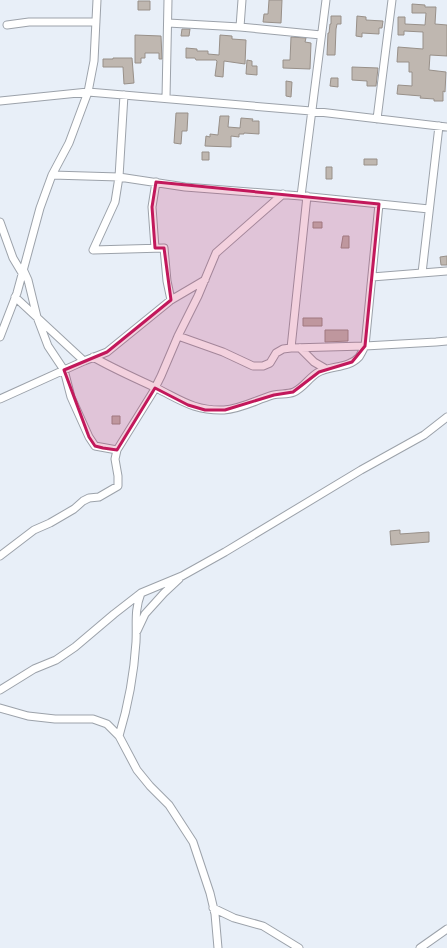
<svg xmlns="http://www.w3.org/2000/svg" width="447" height="948" font-family="'DM Sans',sans-serif">
  <rect width="100%" height="100%" fill="#e8eff8"/>
  <path fill="#bfb7b0" stroke="#989089" d="M269,0H282L281,23L263,22L264,14H268Z
    M138,1H150V10H138Z
    M412,4L425,5V7H436L435,24L447,25V56L430,55L429,70L446,72L445,92L443,91V101H434V99L420,98L421,96L397,94L398,85L412,86V72H409V62H397L398,47L423,49V32L404,31V35H398V17H405V24L425,25L426,13H412Z
    M331,16H341V24H337L336,29L335,55H327L328,33H329L330,24H331Z
    M357,16L366,17V20L383,21L382,28H379V34L362,33V37L356,36Z
    M182,29H190L189,36H181Z
    M135,35L161,36L162,59H159V53H145V58H141V63H135Z
    M220,35L232,36V39L246,40L245,64L224,61L223,77L215,76L217,61L216,60H196L195,58H186V48L197,49V51H208V54L219,55Z
    M291,37L306,38L305,42L311,43L310,69L283,68V60H290Z
    M113,58H132L134,83L124,84L123,67H103V59H113Z
    M247,60L252,61V66H257V75L246,74Z
    M352,67L378,68L376,86H367V81L352,80Z
    M331,78H338V87L330,86Z
    M286,81L292,82L291,97L286,96Z
    M176,113H188L187,131H182L181,144L174,143Z
    M220,116H229L228,127L240,128L241,118L253,119L252,121H259V134L244,133V134H239V137L231,136V147L205,146L206,136L210,137V134L218,135Z
    M202,152H209V160H202Z
    M364,159H377V165H364Z
    M326,167H332V179H326Z
    M313,222H322V228H313Z
    M343,236H349V248H341Z
    M447,256V265H441L440,257Z
    M303,318H322V326H303Z
    M325,330H348V341L325,342Z
    M112,416H120V424H112Z
    M400,530V534L429,532V542L391,545L390,531Z"/>
  <g fill="none" stroke-linecap="round" stroke-linejoin="round">
    <defs>
      <path id="minor" d="M168,23L240,27L321,35
        M7,25L29,22H96
        M240,27L242,0
        M124,95L119,177L115,202L93,250L164,248L167,281L171,300
        M166,98L168,0
        M0,101L88,92L311,111L447,127
        M377,119L392,0
        M52,175L119,177L185,187L301,196L429,209
        M301,196L326,0
        M0,222L13,258L22,273
        M155,248L152,207L156,182
        M23,269L28,280L37,317L48,346L64,370L71,397L89,437L95,446L117,450
        M422,273L439,126
        M372,277L447,271
        M15,297L84,361
        M178,336L223,352L253,366H263L270,363L276,353L283,349L291,348L365,346L436,342L447,341
        M0,337L17,293L40,208L52,175L69,143L88,92L94,61L97,0
        M291,348L307,196
        M300,348L314,362L326,369
        M93,357C114,369 135,378 156,388C181,400 194,411 224,410C241,409 256,400 273,395C280,393 287,395 294,392C303,388 309,378 317,373C330,365 348,369 359,357C361,354 363,350 365,346L379,204
        M0,399L84,361L107,352L171,300L205,280
        M0,556L34,530L50,523L74,509L83,501L89,498L99,497L118,486V476L115,459L117,450L153,392L161,376L178,336L198,296L216,253L283,194
        M137,631L145,614L164,593L179,579
        M0,690L34,669L56,660L75,647L114,614L141,593L182,576L225,552L361,470L424,435L447,417
        M0,708L28,716L55,719H93L107,724L119,736L137,770L150,786L169,805L193,842L210,893L215,914L218,948
        M119,736C128,706 134,674 136,642C137,623 134,611 141,593
        M213,908L234,918L263,926L299,948
        M420,948L447,929"/>
    </defs>
    <use href="#minor" stroke="#9ca2aa" stroke-width="9"/>
    <use href="#minor" stroke="#fff" stroke-width="7"/>
  </g>
  <path fill="#c2185b" fill-opacity="0.2" stroke="#c2185b" stroke-width="3" stroke-linejoin="round" d="M156,182L379,204L365,346L352,362L319,372L293,392L274,395L225,410H205L188,405L155,388L117,450L103,448L95,446L89,437L64,370L107,352L171,300L164,248H155L152,207Z"/>
</svg>
